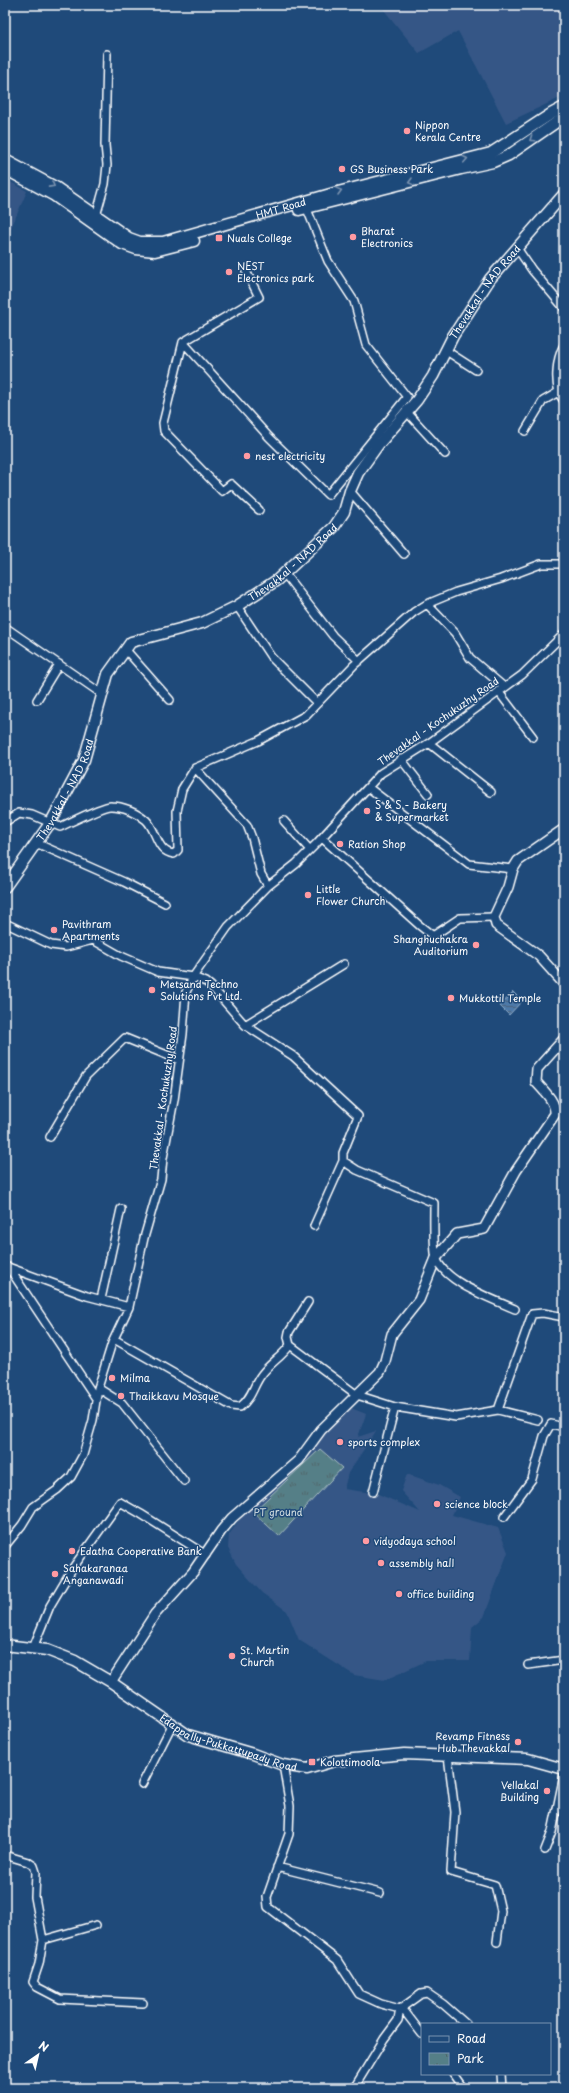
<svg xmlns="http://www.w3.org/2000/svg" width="569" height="2093" font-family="'Playpen Sans',sans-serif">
  <defs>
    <pattern id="park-tufts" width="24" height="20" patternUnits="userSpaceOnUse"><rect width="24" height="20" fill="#557f87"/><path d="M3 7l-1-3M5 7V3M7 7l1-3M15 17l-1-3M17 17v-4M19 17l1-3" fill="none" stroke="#50666a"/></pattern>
    <pattern id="water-rules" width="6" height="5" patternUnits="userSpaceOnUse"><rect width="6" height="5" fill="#4d79a8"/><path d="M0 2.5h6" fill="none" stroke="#4c627a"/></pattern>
  </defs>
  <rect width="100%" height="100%" fill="#1f4a7a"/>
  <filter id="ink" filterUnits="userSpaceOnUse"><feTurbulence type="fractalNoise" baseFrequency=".025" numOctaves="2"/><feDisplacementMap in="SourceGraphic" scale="8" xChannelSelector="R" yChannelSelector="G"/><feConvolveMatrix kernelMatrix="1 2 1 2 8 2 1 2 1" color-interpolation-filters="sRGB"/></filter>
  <g filter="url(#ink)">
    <path fill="#365786" d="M380,5H564V96L506,123L458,31L419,53Z
      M5,179L27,191L5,242Z
      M351,1408L366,1414L358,1437L376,1431L348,1473L344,1489L378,1494L420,1512L401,1491L407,1474L439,1485L460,1497L452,1515L498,1528L508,1552L484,1617L472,1627L470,1661H426L385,1680L354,1675L299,1640L287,1611L262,1593L236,1564L228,1548L229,1535L250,1504L272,1490L338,1418Z"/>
    <path fill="url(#park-tufts)" stroke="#aabfc3" d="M320,1449L342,1468L279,1536L253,1512Z"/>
    <path fill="url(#water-rules)" stroke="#94afcb" d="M513,992L522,1001L509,1015L500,1006Z"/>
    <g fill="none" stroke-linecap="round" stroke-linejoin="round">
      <defs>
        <path id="minor" d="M96,216L105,184L107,165L105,145L107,54
          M517,248L532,270L564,308
          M246,271L259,297L183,342L269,437L328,495L407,397L366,345L354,301L328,261L307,209
          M183,342L163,423L164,431L222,491L231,484L259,510
          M564,345C556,359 553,389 564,401
          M445,350L476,370
          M406,411L445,454
          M525,431L543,401L560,391
          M350,491L404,554
          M284,573L333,636L359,661
          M427,604L455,633L470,658L504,687
          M237,606L271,657L317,703
          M5,627L102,694
          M125,649L170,700
          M498,691L533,737
          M37,700L59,664
          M429,743L491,792
          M401,759L428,794
          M195,768L247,825L252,838L261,874L268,886
          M369,788L469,864L513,869
          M284,821L310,850
          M5,822L19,813L32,815L60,827C69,823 104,805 111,806C123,806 137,812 146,820C157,830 156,852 174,854L178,850L177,811L182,789L195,768L258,741L306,715L354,665L414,612L427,604L456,592L501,579L541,564H564
          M322,838L419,925L433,936L460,918L494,917
          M36,843L124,882L165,903
          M5,923L51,945L66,947L93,940L121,956L158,972L193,977L206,982L211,986L245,1025L293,1056L358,1116L343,1153V1161L357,1170L434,1203C434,1214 433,1249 436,1258C445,1283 493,1299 515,1309
          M245,1025L344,964
          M50,1137L86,1076L125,1038L179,1060
          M314,1226L343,1161
          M8,1267L87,1296L129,1307
          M9,1268L95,1397
          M101,1299L121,1209
          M308,1302L289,1332L288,1337L290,1345L357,1395L395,1407L456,1417L498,1410L538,1420
          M114,1339L231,1406L240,1407C253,1397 253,1385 262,1374C270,1363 282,1357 290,1345
          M98,1388L122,1403L184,1481
          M498,1410L532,1314L543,1313L564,1317
          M373,1492L395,1407
          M504,1517L532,1479L544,1436L551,1424L564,1427
          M5,1546L22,1525L33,1507L57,1490L71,1477L83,1455L93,1420L98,1388L112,1343L129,1307L144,1238L161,1179L163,1158L174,1100L183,1034L186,992L193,977L228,927L268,886L296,864L316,844L381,773L429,743L522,675L564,634
          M33,1648L50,1606L72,1569L120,1502L141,1514L206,1555
          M528,1665L564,1660
          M448,1756L455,1812L451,1872L495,1885L501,1911L497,1942
          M283,1765L290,1806L289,1834L267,1897L268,1907L337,1960L359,1994L381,2004L400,2009L398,2020L384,2039L354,2088
          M142,1784L172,1725
          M545,1850L552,1832L564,1775
          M5,1855L28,1862L34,1866L36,1872L35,1897L43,1940L39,1964L33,1982L37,1987L60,1999L143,2003
          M277,1867L380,1893
          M43,1940L96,1925
          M402,2008L422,2034
          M400,2009L421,1994L427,1993L443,2004L466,2024
          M453,2074L463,2088
          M501,2074L502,2088"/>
        <path id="tertiary" d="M564,829L518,861L513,869L508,887L494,917L496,925L539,956L564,984
          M111,1682L155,1614L193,1572L221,1531L232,1518L299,1460L321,1430L380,1372L385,1361L392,1334L419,1300L436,1258L457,1234L484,1229L516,1171L555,1114C556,1102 544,1091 536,1082L537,1069L564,1039"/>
        <g id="secondary">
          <path id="s1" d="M5,160L57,188L129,238L140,242H163L334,193L491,153L551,114L564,107"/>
          <path d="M5,169L53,195L122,244L136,249L155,251L194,241"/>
          <path d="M299,210L461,169L493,162L509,155L564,117"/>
          <path id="s2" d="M5,887L51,822L84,760L108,674L131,642L202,623L237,606L277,580L334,527L344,512L350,491L358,473L378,445L417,400L433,376L453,336L490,279L564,194"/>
          <path id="s3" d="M5,1645L47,1650L75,1661L111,1682L188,1735L253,1754L283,1765L307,1769L334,1761L404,1754L528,1759L564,1769"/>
        </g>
      </defs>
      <use href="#minor" stroke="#fff" stroke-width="10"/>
      <use href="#tertiary" stroke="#fff" stroke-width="12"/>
      <use href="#secondary" stroke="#fff" stroke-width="13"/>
      <use href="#minor" stroke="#1f4a7a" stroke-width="7"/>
      <use href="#tertiary" stroke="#1f4a7a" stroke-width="9"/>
      <use href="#secondary" stroke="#1f4a7a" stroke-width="10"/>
    </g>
    <defs><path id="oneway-chevron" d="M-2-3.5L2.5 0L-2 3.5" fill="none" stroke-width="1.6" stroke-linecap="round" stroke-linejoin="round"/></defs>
    <g stroke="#7992af">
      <use href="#oneway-chevron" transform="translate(532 139) rotate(146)"/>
      <use href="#oneway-chevron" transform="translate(465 159) rotate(-12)"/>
      <use href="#oneway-chevron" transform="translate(411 182) rotate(165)"/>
      <use href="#oneway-chevron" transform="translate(52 185) rotate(29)"/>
      <use href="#oneway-chevron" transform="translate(339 191) rotate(-15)"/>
    </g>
  </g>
  <g fill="#ff9aa2" stroke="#1f4a7a" stroke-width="1.5">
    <circle cx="407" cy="131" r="4"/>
    <circle cx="342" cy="169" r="4"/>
    <circle cx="353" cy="237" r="4"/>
    <rect x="215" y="234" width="8" height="8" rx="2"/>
    <circle cx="229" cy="272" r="4"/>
    <circle cx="247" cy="456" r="4"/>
    <circle cx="367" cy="811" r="4"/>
    <circle cx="340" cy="844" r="4"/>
    <circle cx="308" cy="895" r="4"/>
    <circle cx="54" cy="930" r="4"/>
    <circle cx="476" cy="945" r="4"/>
    <circle cx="152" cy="990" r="4"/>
    <circle cx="451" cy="998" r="4"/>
    <circle cx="112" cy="1378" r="4"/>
    <circle cx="121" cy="1396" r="4"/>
    <circle cx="340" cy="1442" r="4"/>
    <circle cx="437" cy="1504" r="4"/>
    <circle cx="366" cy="1541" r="4"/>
    <circle cx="72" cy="1551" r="4"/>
    <circle cx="381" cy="1563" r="4"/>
    <circle cx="55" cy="1574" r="4"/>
    <circle cx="399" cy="1594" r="4"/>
    <circle cx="232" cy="1656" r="4"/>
    <circle cx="518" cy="1742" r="4"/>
    <rect x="308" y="1758" width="8" height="8" rx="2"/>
    <circle cx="547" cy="1791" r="4"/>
  </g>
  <g text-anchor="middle" stroke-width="3" stroke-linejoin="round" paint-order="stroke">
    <g font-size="10" fill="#fff" stroke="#1f4a7a" text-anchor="start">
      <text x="415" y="129">Nippon<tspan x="415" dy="12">Kerala Centre</tspan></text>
      <text x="350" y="173">GS Business Park</text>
      <text x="361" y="235">Bharat<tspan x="361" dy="12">Electronics</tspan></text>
      <text x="227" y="242">Nuals College</text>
      <text x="237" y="270">NEST<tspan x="237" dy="12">Electronics park</tspan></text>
      <text x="255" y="460">nest electricity</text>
      <text x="375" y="809">S &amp; S - Bakery<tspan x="375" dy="12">&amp; Supermarket</tspan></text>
      <text x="348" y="848">Ration Shop</text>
      <text x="316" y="893">Little<tspan x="316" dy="12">Flower Church</tspan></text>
      <text x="62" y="928">Pavithram<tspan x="62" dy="12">Apartments</tspan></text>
      <text x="468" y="943" text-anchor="end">Shanghuchakra<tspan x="468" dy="12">Auditorium</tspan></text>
      <text x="160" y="988">Metsand Techno<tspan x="160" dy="12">Solutions Pvt Ltd.</tspan></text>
      <text x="459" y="1002">Mukkottil Temple</text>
      <text x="120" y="1382">Milma</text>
      <text x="129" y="1400">Thaikkavu Mosque</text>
      <text x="348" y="1446">sports complex</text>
      <text x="445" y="1508">science block</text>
      <text x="374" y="1545">vidyodaya school</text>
      <text x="80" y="1555">Edatha Cooperative Bank</text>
      <text x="389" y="1567">assembly hall</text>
      <text x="63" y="1572">Sahakaranaa<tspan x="63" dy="12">Anganawadi</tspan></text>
      <text x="407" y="1598">office building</text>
      <text x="240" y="1654">St. Martin<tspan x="240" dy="12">Church</tspan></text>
      <text x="510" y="1740" text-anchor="end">Revamp Fitness<tspan x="510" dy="12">Hub Thevakkal</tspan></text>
      <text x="320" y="1766">Kolottimoola</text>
      <text x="539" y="1789" text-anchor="end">Vellakal<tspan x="539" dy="12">Building</tspan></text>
    </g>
    <g font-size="10" fill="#fff" stroke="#1f4a7a">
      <text dy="4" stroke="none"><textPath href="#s1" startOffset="304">HMT Road</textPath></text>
      <text dy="4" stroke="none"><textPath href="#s2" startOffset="798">Thevakkal - NAD Road</textPath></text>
      <text dy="4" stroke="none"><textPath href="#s2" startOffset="462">Thevakkal - NAD Road</textPath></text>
      <text transform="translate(438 721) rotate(-35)" y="4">Thevakkal - Kochukuzhy Road</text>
      <text dy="4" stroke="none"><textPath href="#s2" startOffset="115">Thevakkal - NAD Road</textPath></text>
      <text transform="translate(163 1098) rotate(-82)" y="4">Thevakkal - Kochukuzhy Road</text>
      <text dy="4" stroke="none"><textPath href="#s3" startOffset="248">Edappally-Pukkattupady Road</textPath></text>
    </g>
    <g font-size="10" fill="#d4dfe1" stroke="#1f4a7a">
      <text x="278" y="1516">PT ground</text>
    </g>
  </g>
  <rect width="569" height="2093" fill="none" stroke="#1f4a7a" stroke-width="20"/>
  <rect x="10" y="10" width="549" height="2073" fill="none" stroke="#fff" stroke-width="1.5" filter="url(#ink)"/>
  <rect x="421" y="2023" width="130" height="52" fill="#1f4a7a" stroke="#7992af"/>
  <rect x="429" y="2036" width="20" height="6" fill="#1f4a7a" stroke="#7992af"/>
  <text x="457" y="2043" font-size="12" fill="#ffffff">Road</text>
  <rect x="429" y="2053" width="20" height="12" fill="url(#park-tufts)" stroke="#7992af"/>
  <text x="457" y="2063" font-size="12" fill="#ffffff">Park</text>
  <g transform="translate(38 2055) rotate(34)" stroke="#1f4a7a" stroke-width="3" paint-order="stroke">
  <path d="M0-3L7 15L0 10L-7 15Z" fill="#ffffff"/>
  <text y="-6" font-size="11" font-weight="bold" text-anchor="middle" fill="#ffffff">N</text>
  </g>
</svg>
